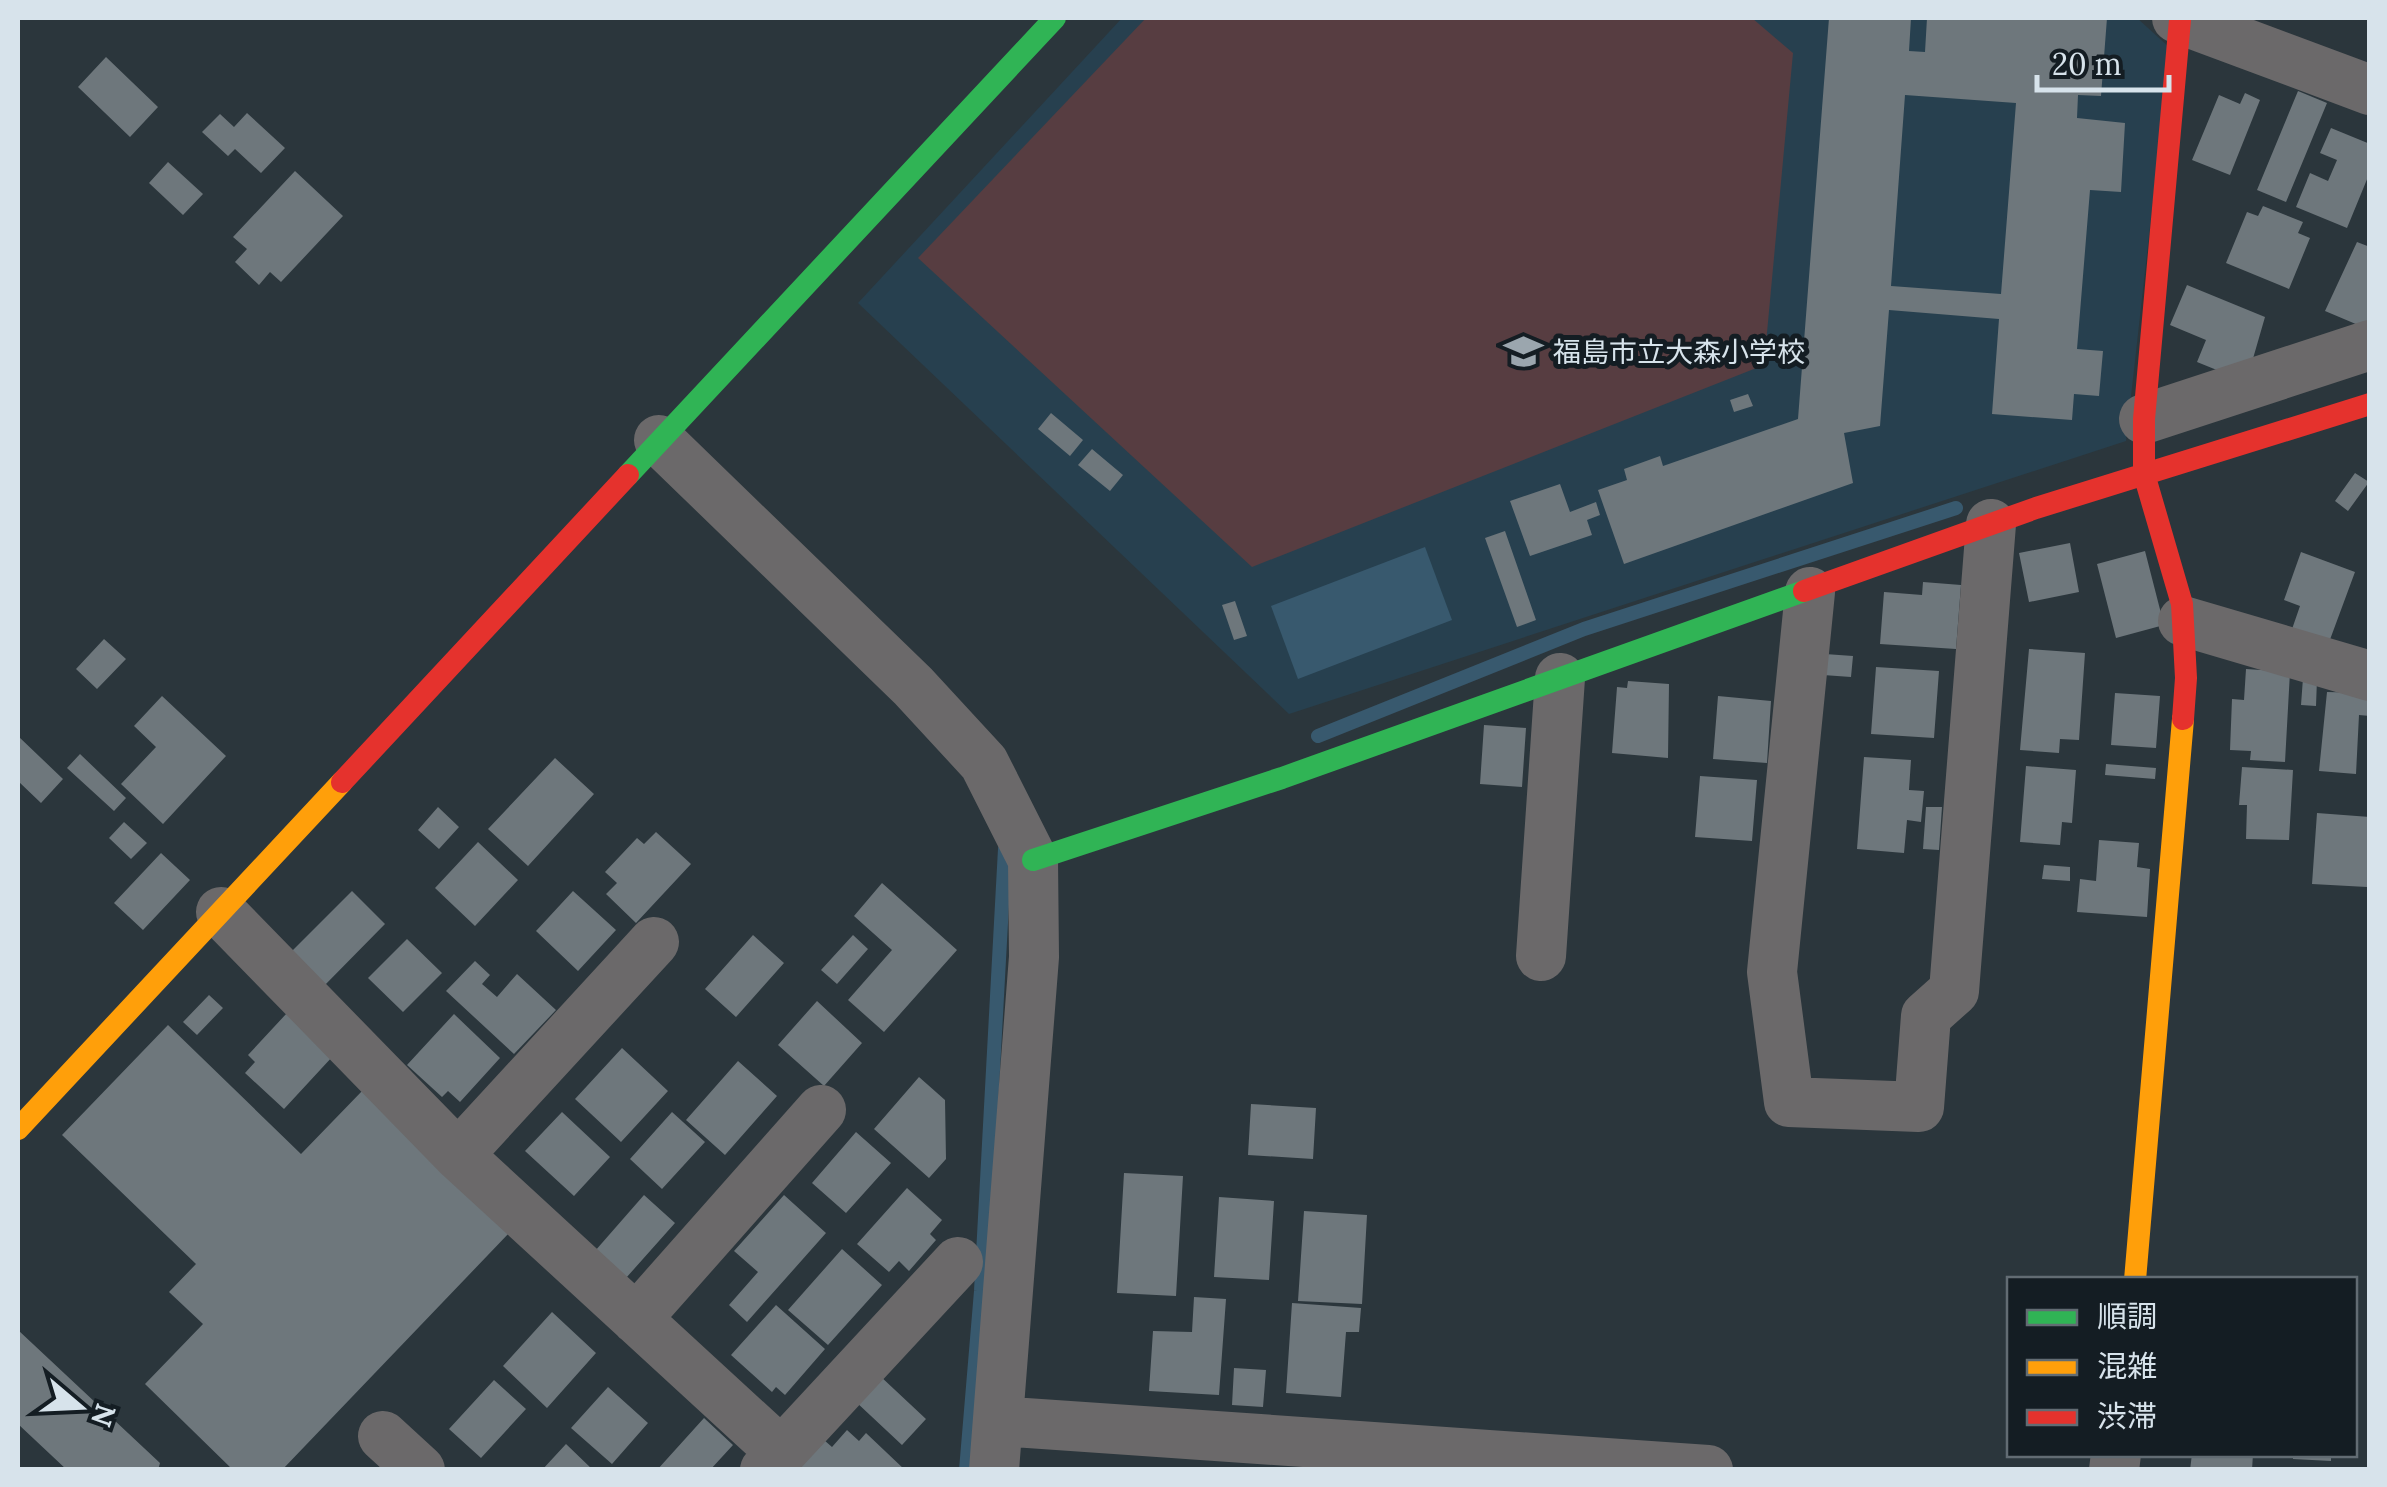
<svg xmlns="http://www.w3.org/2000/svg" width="2387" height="1487" font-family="Lora,'Noto Sans JP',serif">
  <rect width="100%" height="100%" fill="#2b363c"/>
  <path fill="#27404f" d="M1122,18H2137L2170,48L2126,441L1289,714L858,303Z"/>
  <path fill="#573d41" d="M1146,18H1752L1793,53L1764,365L1252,567L918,258Z"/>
  <path fill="#38596e" d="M1425,547L1452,620L1298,679L1271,606Z"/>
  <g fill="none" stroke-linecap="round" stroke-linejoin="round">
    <path stroke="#38596e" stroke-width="14" d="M1318,736L1584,629L1956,508
      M966,1470L981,1291L1005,849L1011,845"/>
  </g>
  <path fill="#6e777c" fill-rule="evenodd" d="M1829,18H1911L1909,51L1925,52L1927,18H2107L2101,96L2078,95L2077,118L2125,123L2121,192L2090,190L2077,349L2103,351L2099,396L2074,394L2072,420L1992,414L1999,319L1889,310L1880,426L1844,433L1853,483L1624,564L1598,490L1627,480L1624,469L1660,456L1663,466L1798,419ZM1905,95L2016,103L2001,294L1891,286Z
    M106,57L158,107L130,137L78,87Z
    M2298,91L2327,103L2286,202L2257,190Z
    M2245,93L2260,100L2230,175L2192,160L2219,95L2240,104Z
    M247,113L285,148L261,173L235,149L228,156L202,132L220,114L234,127Z
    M2331,128L2370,144V172L2347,228L2296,207L2310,173L2328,181L2337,160L2320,153Z
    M168,162L203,194L183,215L149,183Z
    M295,171L343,216L281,282L270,272L259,285L235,262L247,249L233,237Z
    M2263,206L2303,222L2298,233L2310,238L2289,289L2226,263L2247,212L2258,216Z
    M2357,242L2370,247V330L2325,311Z
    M2187,285L2265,317L2252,362L2239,379L2197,362L2206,340L2170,325Z
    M1748,394L1753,406L1734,412L1730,400Z
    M1051,413L1083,440L1070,456L1038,429Z
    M1092,449L1123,475L1110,491L1078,465Z
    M2355,473L2369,482L2348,511L2335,501Z
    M1560,484L1570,512L1596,502L1600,515L1587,520L1592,535L1530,556L1510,501Z
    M1505,531L1536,620L1517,627L1485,538Z
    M2070,543L2079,592L2029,602L2019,553Z
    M2145,551L2164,625L2116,638L2097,564Z
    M2301,552L2355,572L2328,645L2291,632L2300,606L2284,600Z
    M1923,582L1961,585L1956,649L1880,644L1884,592L1922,595Z
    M1235,601L1247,636L1234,640L1222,605Z
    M104,639L126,659L97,689L76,669Z
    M2029,649L2085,653L2079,740L2060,739L2059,753L2020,750Z
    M1825,654L1853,656L1851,677L1823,675Z
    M1876,667L1939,671L1934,738L1871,734Z
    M2246,669L2290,672L2285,762L2250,760L2251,751L2230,750L2232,699L2244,700Z
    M2303,678L2317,679L2316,706L2301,705Z
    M1628,681L1669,684L1668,758L1612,753L1617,687L1627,688Z
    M2327,692L2366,693L2370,716L2359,715L2356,774L2319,771Z
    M2115,693L2160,696L2156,748L2111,745Z
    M162,696L226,756L163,824L121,784L156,747L134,726Z
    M1718,696L1771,701L1767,763L1713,759Z
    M1484,725L1526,728L1522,787L1480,784Z
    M18,736L63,779L41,803L18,781Z
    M80,754L126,798L114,811L67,768Z
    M1864,757L1911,760L1909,790L1924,791L1921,822L1907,820L1904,853L1857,849Z
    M555,758L594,794L528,866L488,829Z
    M2106,764L2156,768L2155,779L2105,775Z
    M2026,766L2076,770L2072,823L2062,822L2060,845L2020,842Z
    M2242,767L2293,770L2289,840L2246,839L2247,805H2239Z
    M1700,776L1757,780L1752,841L1695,837Z
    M438,807L459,827L439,849L418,830Z
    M1926,807H1942L1939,850L1923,849Z
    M2317,813L2370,817L2367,887L2312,884Z
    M124,822L147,843L131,859L109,838Z
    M656,832L691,864L636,923L606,894L617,883L605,872L637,838L644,844Z
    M2099,840L2139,843L2137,867L2150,869L2147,917L2077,912L2080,879L2096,881Z
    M478,842L518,880L475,926L435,888Z
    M161,853L190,880L143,930L114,903Z
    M2044,865L2070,867V881L2042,879Z
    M882,883L957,950L884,1032L848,1000L892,950L854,916Z
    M352,891L385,924L322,988L288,955Z
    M573,891L616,930L578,971L536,931Z
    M753,935L784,963L736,1017L705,989Z
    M853,935L868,949L837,984L821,970Z
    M407,939L442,973L403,1012L368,978Z
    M475,961L490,975L482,984L497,997L517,974L556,1010L514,1054L446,991Z
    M209,995L223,1008L197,1035L183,1022Z
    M817,1001L862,1043L824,1086L778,1045Z
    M287,1013L333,1056L284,1109L245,1073L255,1062L248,1055Z
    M454,1014L500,1058L460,1102L448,1091L442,1097L407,1065Z
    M168,1025L301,1154L364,1089L511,1231L282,1470H233L145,1384L203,1324L169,1292L196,1264L62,1135Z
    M622,1048L668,1091L621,1142L575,1099Z
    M738,1061L777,1096L725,1155L686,1120Z
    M919,1077L945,1100L946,1159L929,1178L874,1129Z
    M1251,1104L1316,1108L1313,1159L1248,1155Z
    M562,1112L610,1157L574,1196L525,1151Z
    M672,1112L705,1142L662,1189L630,1159Z
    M856,1132L891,1163L846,1213L812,1183Z
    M1124,1173L1183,1176L1176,1296L1117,1293Z
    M907,1188L942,1220L930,1234L936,1240L909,1271L899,1261L889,1272L857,1244Z
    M644,1195L675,1223L626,1278L595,1251Z
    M784,1195L826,1233L747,1322L729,1305L758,1272L734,1251Z
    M1219,1197L1274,1201L1269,1280L1214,1277Z
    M1304,1211L1367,1215L1362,1304L1298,1301Z
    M842,1249L882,1285L828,1345L788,1310Z
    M1194,1297L1226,1299L1219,1395L1149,1391L1153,1331L1192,1332Z
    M1292,1303L1361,1308L1359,1332H1346L1341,1397L1286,1393Z
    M776,1305L825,1349L785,1395L776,1387L772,1392L731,1355Z
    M552,1312L596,1353L547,1408L503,1366Z
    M18,1330L160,1463L158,1470H67L18,1424Z
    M1234,1368L1266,1370L1263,1407L1232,1405Z
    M879,1375L926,1419L902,1445L855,1401Z
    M494,1380L526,1409L481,1458L449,1429Z
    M608,1387L648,1423L612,1464L571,1428Z
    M704,1418L733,1445L710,1470H657Z
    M847,1430L859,1441L866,1433L905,1470H805L800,1465L824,1440L832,1447Z
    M566,1444L593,1470H542Z
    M2192,1454H2253L2252,1470H2190Z
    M2293,1454H2331V1461L2293,1459Z"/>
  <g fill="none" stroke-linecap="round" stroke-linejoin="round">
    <path stroke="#6b696a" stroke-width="50" d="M2177,18L2370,90
      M2144,419L2370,345
      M659,440L913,686L984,763L1033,860L1034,957L994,1470
      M1810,592L1772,972L1789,1102L1919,1107L1926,1016L1954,991L1991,524
      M2183,621L2370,676
      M221,912L458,1155L781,1452
      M1541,956L1560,678
      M458,1155L654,942
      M636,1319L821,1110
      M998,1421L1708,1470
      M383,1436L420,1470
      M765,1470L958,1262
      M2114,1470L2116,1454"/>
    <path stroke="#30b455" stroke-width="22" d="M628,475L1055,18
      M1033,860L1282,778L1804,591"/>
    <path stroke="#ff9f0a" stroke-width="22" d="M18,1129L342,782
      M2135,1280L2183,719"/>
    <path stroke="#e5322d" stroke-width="22" d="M2180,20L2144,419V474L2182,604L2186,678L2183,719
      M1804,591L2036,508L2370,404
      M342,782L628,475"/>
  </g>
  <defs>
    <symbol id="school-bare" viewBox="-9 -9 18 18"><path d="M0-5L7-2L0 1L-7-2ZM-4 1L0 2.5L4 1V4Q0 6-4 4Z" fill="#9ba6ae" stroke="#141d23" stroke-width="2.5" paint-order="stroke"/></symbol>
  </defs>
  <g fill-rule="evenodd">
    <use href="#school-bare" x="1496" y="324" width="55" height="55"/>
  </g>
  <g text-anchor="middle" stroke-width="10" stroke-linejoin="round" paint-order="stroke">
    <g font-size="28" fill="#d7e3eb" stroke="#141d23" text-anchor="start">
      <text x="1553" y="362">福島市立大森小学校</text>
    </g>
  </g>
  <rect width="2387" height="1487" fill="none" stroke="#d7e3eb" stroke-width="40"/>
  <rect x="2007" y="1277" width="350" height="180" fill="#141d23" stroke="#626c73" stroke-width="2.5"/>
  <rect x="2027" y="1310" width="50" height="15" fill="#30b455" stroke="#626c73" stroke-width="2.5"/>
  <text x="2097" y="1327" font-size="30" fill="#d7e3eb">順調</text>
  <rect x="2027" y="1360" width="50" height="15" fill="#ff9f0a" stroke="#626c73" stroke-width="2.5"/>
  <text x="2097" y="1377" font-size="30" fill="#d7e3eb">混雑</text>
  <rect x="2027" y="1410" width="50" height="15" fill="#e5322d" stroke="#626c73" stroke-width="2.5"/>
  <text x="2097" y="1427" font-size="30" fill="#d7e3eb">渋滞</text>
  <g transform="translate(80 1407) rotate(109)" stroke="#141d23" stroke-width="8" paint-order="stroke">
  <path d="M0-8L18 38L0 25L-18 38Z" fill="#d7e3eb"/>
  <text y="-15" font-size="28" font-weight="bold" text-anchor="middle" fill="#d7e3eb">N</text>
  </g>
  <path d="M2037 75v15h132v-15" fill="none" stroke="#d7e3eb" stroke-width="5"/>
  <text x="2052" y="75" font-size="30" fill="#d7e3eb" stroke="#141d23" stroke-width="8" paint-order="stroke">20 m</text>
</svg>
